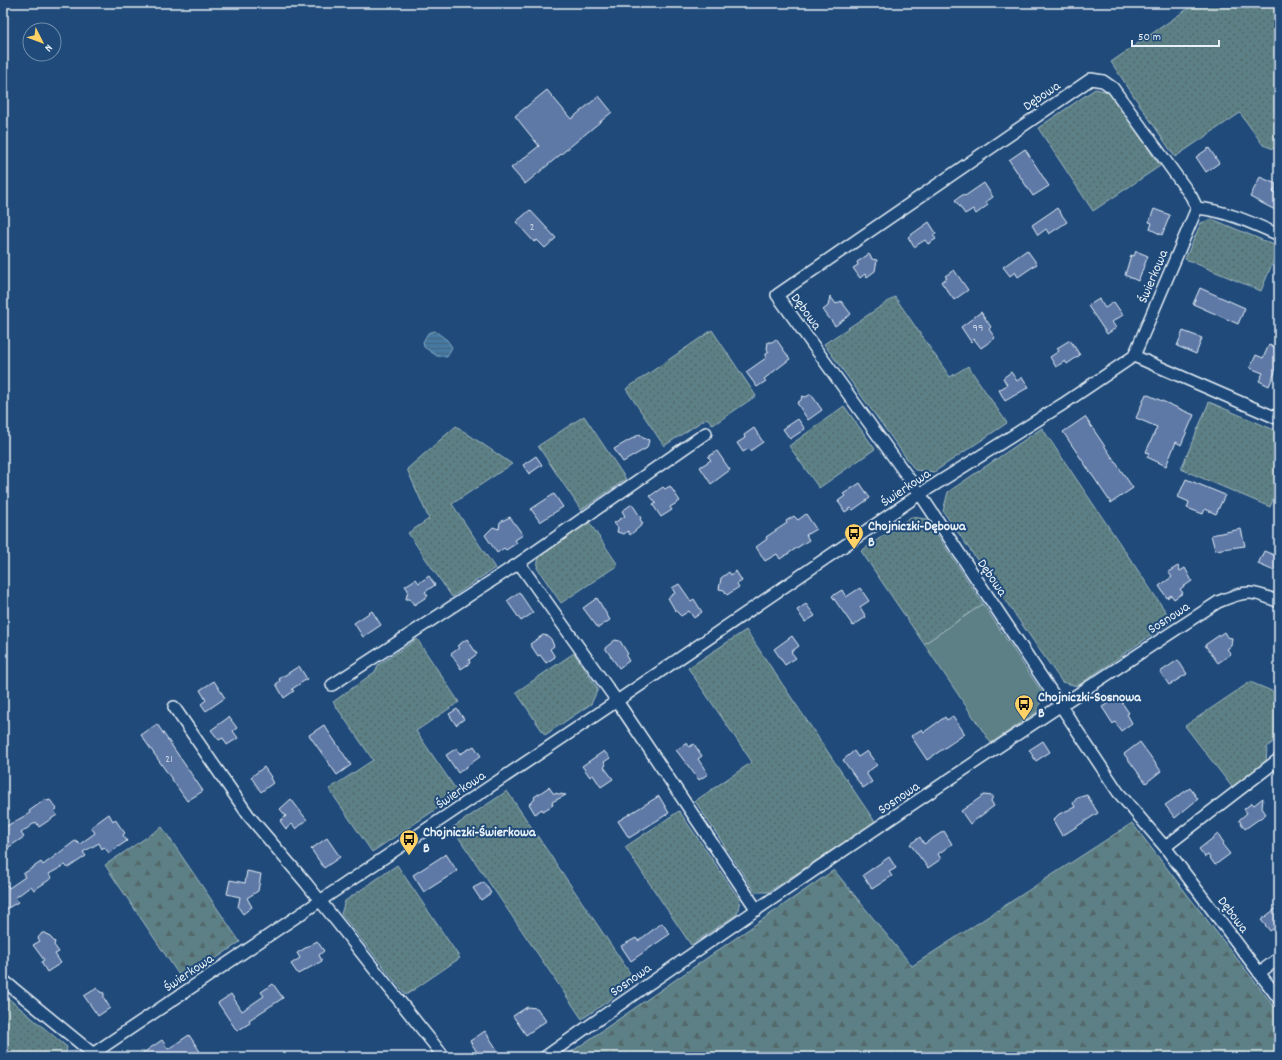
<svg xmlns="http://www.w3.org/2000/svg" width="1282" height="1060" font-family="Dekko,sans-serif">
  <defs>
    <pattern id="grass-dots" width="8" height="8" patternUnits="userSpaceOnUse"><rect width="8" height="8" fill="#5c8085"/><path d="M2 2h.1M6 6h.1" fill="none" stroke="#52676a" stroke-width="1.8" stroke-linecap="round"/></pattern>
    <pattern id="forest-firs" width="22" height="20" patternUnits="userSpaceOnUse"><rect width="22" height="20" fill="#5c8085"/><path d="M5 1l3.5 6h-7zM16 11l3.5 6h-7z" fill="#52676a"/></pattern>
    <pattern id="water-rules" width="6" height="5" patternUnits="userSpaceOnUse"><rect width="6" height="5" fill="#4479a2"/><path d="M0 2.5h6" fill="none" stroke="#45637a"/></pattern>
  </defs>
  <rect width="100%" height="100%" fill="#1f4a7a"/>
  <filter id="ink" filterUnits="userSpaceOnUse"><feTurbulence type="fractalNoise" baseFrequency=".025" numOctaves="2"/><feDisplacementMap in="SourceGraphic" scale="8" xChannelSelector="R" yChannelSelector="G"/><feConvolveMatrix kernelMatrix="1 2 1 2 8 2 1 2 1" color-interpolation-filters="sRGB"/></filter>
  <g filter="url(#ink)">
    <path fill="url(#grass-dots)" stroke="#a2b8be" d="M1196,3H1279V151L1263,145L1240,113L1175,157L1111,62Z
      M1095,89L1110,92L1160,166L1093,211L1038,128Z
      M1212,219L1279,247L1261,291L1185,259L1201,223Z
      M895,297L950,377L968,366L1007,423L934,472L915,470L824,344Z
      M712,330L756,396L713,425L707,418L664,446L626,389Z
      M1209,402L1279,432V485L1270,507L1181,469Z
      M844,406L875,449L819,488L789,446Z
      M584,416L626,479L581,510L538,446Z
      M456,426L512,464L452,504L495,568L452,597L408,533L429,519L407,469Z
      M1042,428L1172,621L1077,686L1062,682L943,511L948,492Z
      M911,517L927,519L983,604L924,644L861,551Z
      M589,522L618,565L561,603L537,568L539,556Z
      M746,630L875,822L768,892H755L695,801L752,762L688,668Z
      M417,639L459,702L416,731L459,794L372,852L329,789L373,760L333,702L376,671L378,665Z
      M574,653L598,689L591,704L545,735L516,692Z
      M1250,682L1279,694V737L1267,747L1266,763L1232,787L1185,726Z
      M507,791L636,982L582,1019L452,828Z
      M679,811L740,900L737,914L691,945L625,847Z
      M397,865L460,958L406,995L341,914L345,901Z
      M3,994L67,1047L65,1057H3Z"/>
    <path fill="url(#forest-firs)" stroke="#a2b8be" d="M1132,823L1279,1013V1057H564L834,870L912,966Z
      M162,827L240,942L183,981L105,865Z"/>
    <path fill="#5c8085" stroke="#a2b8be" d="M983,604L1043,694L1037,712L991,743L924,644Z"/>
    <path fill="url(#water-rules)" stroke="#86a9c4" d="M435,331L447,340L452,347L447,357L437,356L424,347L423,342L428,333Z"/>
    <path fill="#5f79a7" stroke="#e8f1f8" d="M547,90L571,119L599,96L612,112L525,184L511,168L539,146L515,116Z
      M1209,148L1219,163L1206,172L1196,157Z
      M1025,149L1049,186L1033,196L1009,160Z
      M1260,177L1276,184L1273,192L1274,193L1279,182V212L1250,197Z
      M984,183L993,197L986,202L988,205L976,214L973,209L965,214L955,200L964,194L965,196Z
      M1057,208L1067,222L1049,234L1046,229L1038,235L1032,225Z
      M1154,209L1170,215L1162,235L1150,229L1152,223L1149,222Z
      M530,210L556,238L545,248L537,240L534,242L516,222Z
      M929,222L936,233L933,235L936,239L928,244L925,240L914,247L908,237Z
      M1027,250L1037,264L1018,277L1015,272L1010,276L1003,267Z
      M1136,251L1148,256L1138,281L1125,275L1131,255L1134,256Z
      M869,254L872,259L877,260L875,271L867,277L865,274L860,278L853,268L858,265L857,262Z
      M954,270L968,290L954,300L941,282L947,278L945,276Z
      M1200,288L1245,308L1238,324L1193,304Z
      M830,296L836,304L841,301L851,314L835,326L823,310L828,306Z
      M1099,299L1105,308L1114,302L1123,315L1112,322L1116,328L1107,334L1088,306Z
      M981,312L991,327L989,329L995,338L981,348L974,339L971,342L961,327Z
      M1183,331L1202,338L1196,354L1177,346Z
      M776,339L790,359L764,379L766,381L757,387L746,372L766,358V354L769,352L767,349L768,342H772Z
      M1070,340L1080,355L1067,364L1065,361L1056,367L1050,357L1059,351L1057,348Z
      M1269,345L1279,349V363L1269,386L1259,381L1263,373L1250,368L1256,355L1263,358Z
      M1011,372L1017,381L1022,377L1029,387L1005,401L999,390L1007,385L1003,378Z
      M811,394L822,410L808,420L797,403L801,400L802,396L806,397Z
      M1146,394L1194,415L1181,445L1176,442L1166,466L1147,457L1149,453L1146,452L1157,427L1136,418Z
      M1085,417L1133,488L1111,503L1063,432Z
      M798,419L805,429L790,439L783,429Z
      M754,428L763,442L750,451L748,449L743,452L737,443L745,438L744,435Z
      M640,434L643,438L649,440L647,448L623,462L614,449Z
      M717,451L730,470L711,484L700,467L711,460L708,457Z
      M536,456L542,465L529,474L523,465Z
      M1186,479L1225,495L1216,514L1205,509L1203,514L1187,508L1189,502L1178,497Z
      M860,483L870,498L853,510L851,508L845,512L838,501L845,496L843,494Z
      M670,486L680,501L670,507L672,510L661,517L653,505L656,503L650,496L663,487L665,489Z
      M554,494L563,507L540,522L531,509Z
      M632,504L641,518L640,519L643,524L630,535L628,531L624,534L617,532L618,528L614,523L625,516L622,511Z
      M806,514L816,529L806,535L809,540L780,559L777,554L765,561L756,547L767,539L766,537L787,523L786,521L794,516L798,520Z
      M510,517L523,535L515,540L517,543L506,550L504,548L497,553L485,535L493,527L499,529L500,522Z
      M1241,529L1245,546L1215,550L1211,535Z
      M1264,551L1279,557V573L1258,564Z
      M1178,566L1180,571L1185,568L1192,581L1180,589L1183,593L1174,599L1171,595L1167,598L1159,586L1172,577L1168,572Z
      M736,571L742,581L737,584L739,587L727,595L724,590L719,589L721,578L729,572L731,575Z
      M429,576L435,585L425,592L428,596L414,605L410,599H406L408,590L405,586L416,579L419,583Z
      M679,584L691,601L694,599L702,612L694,618L689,611L681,616L675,610L668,598L675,593L672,588Z
      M860,588L869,601L860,607L866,617L853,626L832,596L842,590L846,597Z
      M519,592L533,613L521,621L507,601Z
      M597,598L610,620L598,628L583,608Z
      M806,604L815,616L805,622L797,610Z
      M372,611L381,625L363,637L354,623Z
      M1224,632L1227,637L1232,638L1231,646L1227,649L1231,654L1218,663L1205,645Z
      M543,635L548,636L551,639L554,646L550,649L555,657L546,663L540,655L538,656L530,644Z
      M792,636L799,646L791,652L796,658L785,665L774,649Z
      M467,639L477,654L469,660L470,663L461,669L451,654L459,648L457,646Z
      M615,640L620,641L628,654L626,656L629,661L619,668L605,648Z
      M1178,660L1187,674L1169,685L1160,672Z
      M299,666L307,679L292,689L294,691L284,698L276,684L280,681L279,679Z
      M214,681L225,698L206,711L201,704L206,700L200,690Z
      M1118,697L1129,713L1127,714L1132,723L1121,731L1115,722L1113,724L1102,707Z
      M457,709L464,719L456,725L449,714Z
      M953,716L965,734L927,760L911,736L922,729L924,732L945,717L947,720Z
      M229,717L237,728L233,731L238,738L227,745L223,738L219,740L211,730Z
      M157,724L203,791L187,801L141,735Z
      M324,725L351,765L337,775L309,735Z
      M1043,741L1050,752L1036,761L1029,750Z
      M1140,742L1161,771L1146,783L1124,754Z
      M687,743L689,747L694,744L702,756L698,759L708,774L699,780L676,750Z
      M474,746L481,756L458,773L446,755L457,748L460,754Z
      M604,751L610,758L604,762L606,765L604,767L613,779L601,787L593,775L590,777L582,766Z
      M854,751L858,757L867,751L877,765L866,773L872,782L863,788L843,760Z
      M264,767L271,777L270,778L273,783L261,792L251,777Z
      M549,787L553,793L566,795L552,802L553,805L543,811L542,809L535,814L529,804L535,799L534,797Z
      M1190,788L1198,799L1175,818L1165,805Z
      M984,795L993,796L991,801L994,806L970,824L961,811Z
      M1087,795L1098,813L1062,836L1053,820L1059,814L1075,807L1073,803L1077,798Z
      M659,796L669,813L629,838L618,821Z
      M1263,798L1262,808L1266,814L1245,829L1239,820L1247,813L1244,809L1252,803L1254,805Z
      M46,799L48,801L50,800L57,809L54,811L57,815L39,827L36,822L21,833L24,837L3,851V828L30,813L29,811Z
      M291,799L307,820L296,829L292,824L286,829L280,821L286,816L280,809Z
      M109,814L113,821L115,819L121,828L125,833L123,835L127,841L109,853L104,847L102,849L99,843L83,852L86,856L68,868L65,865L49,874L52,878L34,890L31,886L15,898L18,902L3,911V880L9,888L25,877L23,874L41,862L43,865L75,841L80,844L95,833L91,827Z
      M944,831L952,844L938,854L941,859L928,868L910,844L920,837L924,844Z
      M1218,834L1224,843L1222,844L1230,854L1215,865L1208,855L1205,857L1199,849Z
      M327,838L340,857L324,868L311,849Z
      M446,854L457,871L424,892L413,875Z
      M889,857L896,868L889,872L892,876L872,889L863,875Z
      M247,871L261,874L258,891L247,898L252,907L243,914L238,907L240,897L227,894L230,880L245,883Z
      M484,882L491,893L481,900L473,888Z
      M1279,906V925L1270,931L1261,920Z
      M662,923L670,934L631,961L621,946L636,938L638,941Z
      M42,933H46L55,942L54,945L59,952L55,954L61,963L47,972L41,962L44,960L33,945L40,941L38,938Z
      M317,941L324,951L319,955L322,961L298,974L291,964L300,958L297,953Z
      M273,984L283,998L249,1020L250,1023L237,1031L218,1003L231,994L242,1011L264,996L261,992Z
      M97,988L100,992L104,993V998L110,1008L98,1016L84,996Z
      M527,1007L537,1008L546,1021L526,1035L513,1016Z
      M485,1031L502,1057H480L470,1041Z
      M189,1035L201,1053L195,1057H137L162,1040L168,1049Z"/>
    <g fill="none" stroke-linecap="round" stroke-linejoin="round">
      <defs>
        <path id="street" d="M1197,208L1191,196L1113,88L1103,81L1091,79L777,295L920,494L1118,792L1165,847L1279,999
          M1197,208C1227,211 1252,223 1279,235
          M1134,356L1197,208
          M519,563L617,701L757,910
          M332,685L519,563L706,433
          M174,707L249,816L306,883L444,1057
          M1165,847L1279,759
          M1259,973L1279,958
          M3,980L97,1057
          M88,1057L617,701L920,494L1063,404L1134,356L1279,419
          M545,1057C766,900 992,750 1218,602C1246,590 1252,590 1279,602"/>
      </defs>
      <use href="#street" stroke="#e8f1f8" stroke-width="14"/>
      <use href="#street" stroke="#1f4a7a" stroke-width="11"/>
    </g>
  </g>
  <defs>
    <symbol id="bus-pin" viewBox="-11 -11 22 30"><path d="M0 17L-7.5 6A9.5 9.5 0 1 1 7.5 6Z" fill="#ffd166" stroke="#1f4a7a"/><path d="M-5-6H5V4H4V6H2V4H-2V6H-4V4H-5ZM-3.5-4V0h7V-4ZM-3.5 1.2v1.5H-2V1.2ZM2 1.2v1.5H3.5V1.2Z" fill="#111"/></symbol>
  </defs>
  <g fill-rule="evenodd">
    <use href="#bus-pin" x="843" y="522" width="22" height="30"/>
    <use href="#bus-pin" x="1013" y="693" width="22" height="30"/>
    <use href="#bus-pin" x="398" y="828" width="22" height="30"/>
  </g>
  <g text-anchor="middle" stroke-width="4" stroke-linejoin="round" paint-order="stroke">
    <g font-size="12" fill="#c6d3e4">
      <text x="532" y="230">2</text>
      <text x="978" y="331">99</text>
      <text x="169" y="762">21</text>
    </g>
    <g font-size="14" fill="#e8f1f8" stroke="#1f4a7a">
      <text transform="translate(1041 95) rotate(-34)" y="5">Dębowa</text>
      <text transform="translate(1152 276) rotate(-67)" y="5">Świerkowa</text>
      <text transform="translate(807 311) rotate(54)" y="5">Dębowa</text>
      <text transform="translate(905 487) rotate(-34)" y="5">Świerkowa</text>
      <text transform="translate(993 577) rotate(56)" y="5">Dębowa</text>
      <text transform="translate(1168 617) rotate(-33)" y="5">Sosnowa</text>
      <text transform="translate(460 789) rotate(-34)" y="5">Świerkowa</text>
      <text transform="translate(898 797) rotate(-34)" y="5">Sosnowa</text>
      <text transform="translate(1234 914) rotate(53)" y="5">Dębowa</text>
      <text transform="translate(188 972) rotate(-34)" y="5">Świerkowa</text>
      <text transform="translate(630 979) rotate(-35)" y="5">Sosnowa</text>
    </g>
    <g font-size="14" font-weight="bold" fill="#e8f1f8" stroke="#1f4a7a" text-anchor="start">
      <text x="868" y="530">Chojniczki-Dębowa<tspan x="868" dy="16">B</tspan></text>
      <text x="1038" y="701">Chojniczki-Sosnowa<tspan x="1038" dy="16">B</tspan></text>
      <text x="423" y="836">Chojniczki-Świerkowa<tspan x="423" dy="16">B</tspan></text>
    </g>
  </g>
  <rect width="1282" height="1060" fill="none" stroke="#1f4a7a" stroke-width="16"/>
  <rect x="8" y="8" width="1266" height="1044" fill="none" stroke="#e8f1f8" stroke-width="1.5" filter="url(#ink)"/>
  <g transform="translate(42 42) rotate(132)"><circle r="19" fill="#1f4a7a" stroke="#6f8dac"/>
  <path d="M0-3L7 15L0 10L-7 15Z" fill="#ffd166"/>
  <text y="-6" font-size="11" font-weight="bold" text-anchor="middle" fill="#e8f1f8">N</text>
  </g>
  <path d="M1132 40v6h87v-6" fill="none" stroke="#e8f1f8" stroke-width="2"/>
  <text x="1138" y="40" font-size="12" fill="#e8f1f8" stroke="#1f4a7a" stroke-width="3" paint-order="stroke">50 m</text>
</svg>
